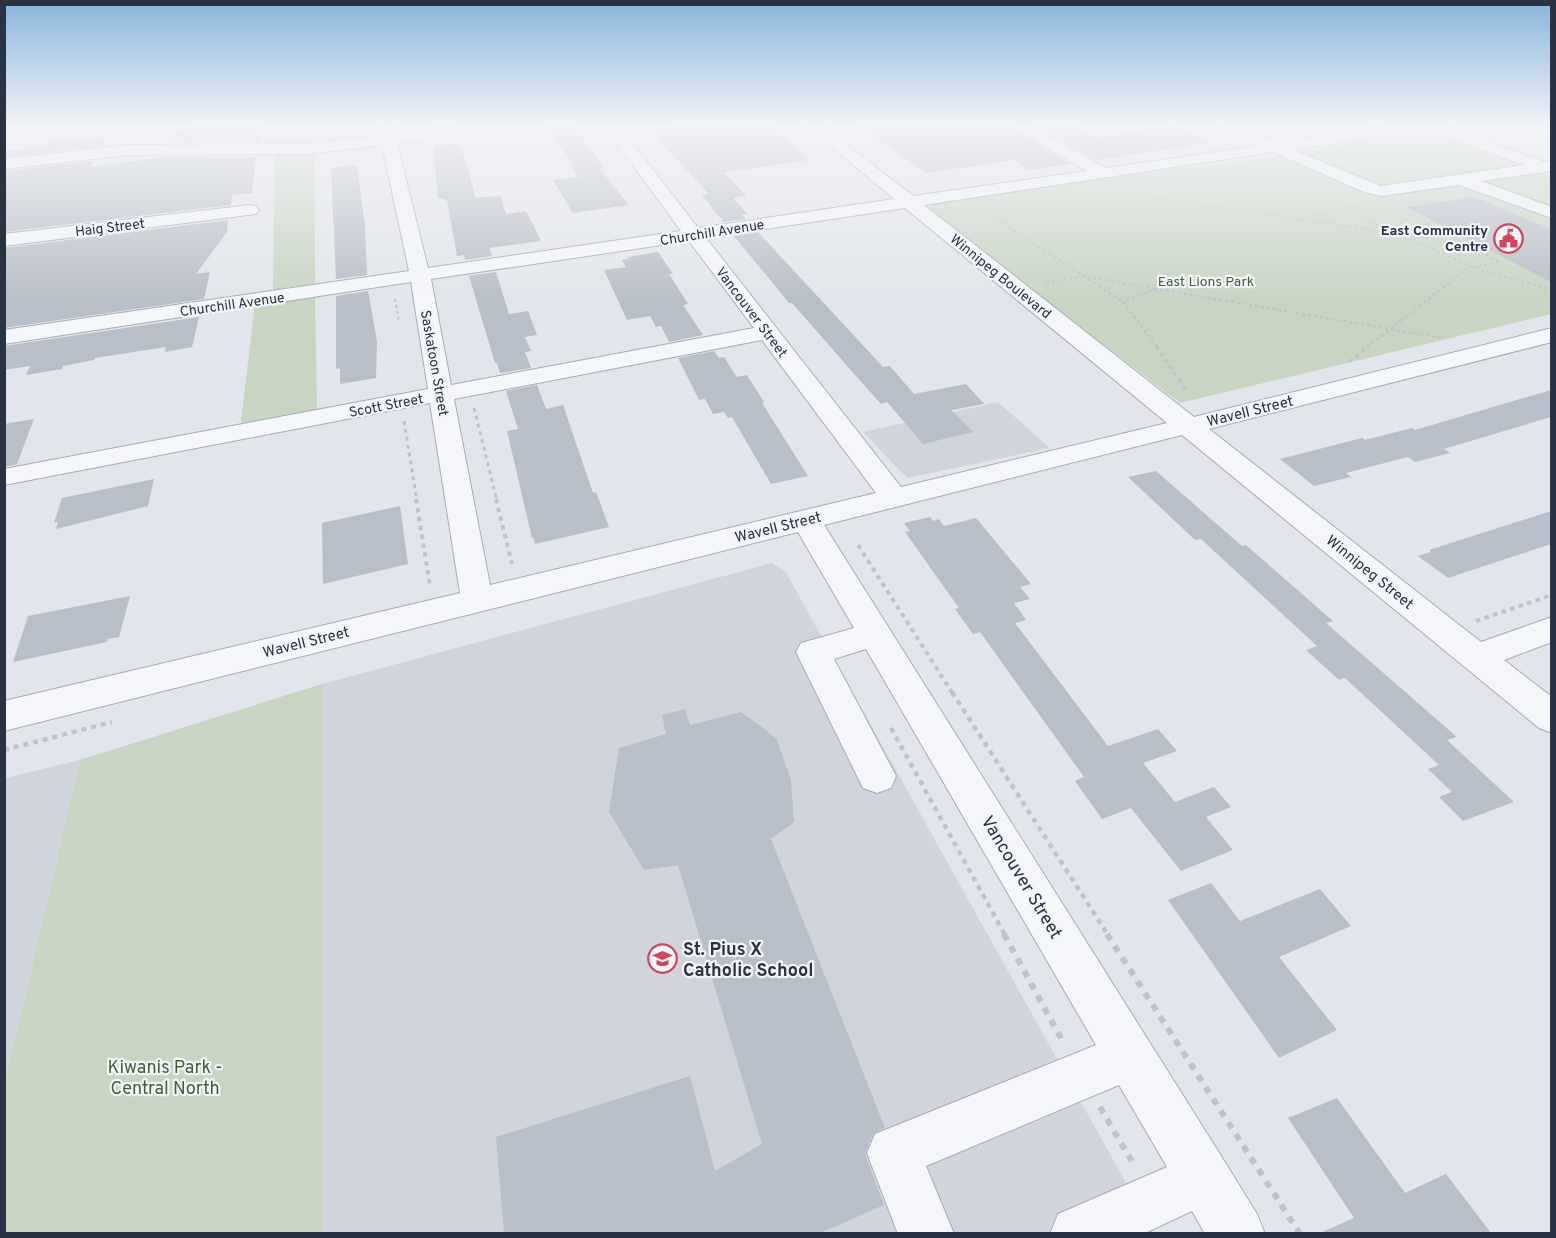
<svg xmlns="http://www.w3.org/2000/svg" width="1556" height="1238" font-family="Overpass,sans-serif">
  <rect width="100%" height="100%" fill="#e2e5eb"/>
  <path fill="#d0d5dd" d="M309,126H460L307,144Z
    M998,402L1050,448L907,478L863,432Z
    M772,563L785,571L1154,1233L322,1234V684Z
    M80,760L5,1082V778Z"/>
  <path fill="#c8d5c3" d="M281,126H309L307,144L280,147Z
    M1420,129L1551,176V314L1180,403L929,211L931,205L943,201L1195,166L1199,168L1351,144L1346,141Z
    M315,150V284L273,290L275,153Z
    M315,294L317,412L243,426L241,421L255,303Z
    M322,684V1233H5V1082L80,760Z"/>
  <path fill="#b9bfc8" d="M193,126H260L258,142L168,143L171,131L192,129Z
    M547,126H575L604,168H599L629,205L573,213L553,180L578,177L571,167L573,166Z
    M683,126H770L810,160L724,172L746,196L733,198L748,214L742,215L746,219L723,222L722,218H720L702,195L709,194L649,130Z
    M857,126H1009L1071,164L1028,170L1012,160L927,173Z
    M1034,126H1074L1096,137L1175,126L1213,143L1096,160Z
    M107,136L102,146L4,157V151L42,147L46,142Z
    M459,143L469,171L475,198L500,196L506,214L526,211L541,241L489,248L492,256L465,260L464,255L457,256L447,200L438,198L433,146Z
    M163,157H256L252,193L232,195L231,205L4,232V171L94,161L91,167Z
    M357,165L365,226L367,275L336,279L331,168Z
    M1474,197L1551,229V282L1407,207Z
    M228,220L227,232L196,274L210,272L204,299L4,328V248Z
    M758,232L883,367L890,366L914,394L966,384L984,404L951,410L973,432L923,444L887,402L881,404L863,384L792,303H789L734,236Z
    M658,252L673,274H669L688,304L683,305L703,335L669,342L661,326L656,327L650,316L627,320L604,270L626,267L622,260L629,259L628,257Z
    M496,272L509,314L528,311L537,335L525,337L531,351L525,352L531,368L500,373L497,363H495L469,276Z
    M368,291L377,341L376,378L340,384V368L336,369V296Z
    M199,317L192,347L165,352L166,347L95,358L94,360L63,366L62,369L26,375L30,366L4,370V346Z
    M714,351L719,358L724,357L737,377L747,375L764,402L762,403L808,476L771,484L732,417L728,418L724,412L713,414L705,399L699,400L678,358Z
    M537,385L546,409L563,405L593,493L596,492L609,527L535,544L533,537L532,538L507,431L518,429L506,391Z
    M1551,390V417L1444,449L1450,453L1415,462L1408,457L1346,473L1351,477L1314,486L1280,459L1362,438L1365,440L1412,428L1415,430Z
    M34,419L17,464L4,467V424Z
    M1156,471L1242,546L1246,545L1333,621L1326,623L1457,737L1447,740L1514,802L1463,821L1439,797L1452,792L1428,769L1439,765L1345,678L1339,680L1306,650L1317,646L1201,539L1195,540L1128,477Z
    M154,479L148,506L56,529L58,522L54,523L62,498Z
    M400,506L408,564L323,584L322,523Z
    M1551,511V544L1448,578L1418,556L1431,552L1429,550Z
    M930,517L933,521L939,519L944,526L976,518L1031,584L1020,587L1030,599L1014,603L1026,620L1015,623L1080,709L1108,746L1158,729L1177,751L1143,763L1175,802L1214,787L1231,807L1206,817L1233,850L1181,871L1131,808L1102,819L1075,781L1084,777L980,632L973,634L955,609L959,608L905,532L910,531L904,523Z
    M130,596L119,637L108,639L107,642L13,662L28,616Z
    M685,709L690,725L741,712L776,738L791,779L794,822L771,839L885,1128L873,1133L865,1154L884,1205L820,1233H504L496,1137L690,1076L715,1171L762,1144L678,865L644,870L609,812L619,748L666,734L662,715Z
    M1211,883L1240,921L1320,889L1351,926L1279,957L1337,1030L1279,1058L1168,900Z
    M1337,1098L1405,1193L1446,1174L1491,1233H1320L1354,1218L1288,1118Z"/>
  <g fill="none" stroke-linecap="round" stroke-linejoin="round">
    <defs>
      <path id="minor" d="M382,126H396V134L460,126H505L498,130L397,143L428,268L681,231L604,126H619L698,228L894,199L807,126H823L913,196L1087,171L1011,126H1029L1106,168L1257,146L1217,126H1237L1277,143L1389,126H1445L1545,162L1552,161V171L1481,181L1552,207V218L1459,185L1381,196L1364,192L1273,152L924,205L1194,417L1552,328V342L1209,429L1481,642L1552,617V642L1504,660L1552,697V733L1539,728L1182,435L824,525L1223,1159L1257,1214L1265,1234H1205L1192,1211L1143,1234H1050L1058,1214L1167,1167L1119,1085L926,1166L954,1234H898L867,1153L875,1134L1096,1045L866,649L834,659L896,776L891,788L877,793L863,788L796,652L801,643L854,628L798,532L4,731V701L460,593L430,403L4,485V469L428,389L411,282L4,344V330L409,271L382,145L309,154L129,155L4,169V159L129,145L309,144L382,136ZM1425,129L1524,165L1381,186L1293,150ZM905,208L1167,423L901,487L706,238ZM689,241L754,328L451,385L431,279ZM762,340L876,493L490,585L454,399Z
        M250,205L256,206L259,210L256,214L4,246V234Z"/>
    </defs>
    <use href="#minor" stroke="#a7acb5" stroke-width="2"/>
    <path stroke="#c0c3ca" stroke-width="1.5" stroke-dasharray="2 2" stroke-linecap="butt" d="M1369,154L1401,167
      M1116,192L1299,219
      M1208,195L1204,205L1221,218
      M1333,197L1378,225
      M1402,209L1431,225
      M985,211L1006,225
      M1335,225L1296,219L1360,207"/>
    <path stroke="#c0c3ca" stroke-width="2" stroke-dasharray="3 3" stroke-linecap="butt" d="M1003,223L1123,302
      M1325,223L1468,244
      M1375,223L1388,231
      M1398,235L1475,268L1552,290
      M1046,283L1082,276L1157,289
      M395,299L399,322
      M1157,347L1123,302L1157,289L1390,329L1468,268L1500,262L1428,223
      M1367,347L1390,329L1443,338"/>
    <path stroke="#c0c3ca" stroke-width="3" stroke-dasharray="4 4" stroke-linecap="butt" d="M1156,346L1186,390
      M1349,362L1369,346
      M474,408L497,501
      M404,421L417,501"/>
    <path stroke="#c0c3ca" stroke-width="4" stroke-dasharray="4.5 4.5" stroke-linecap="butt" d="M416,499L430,586
      M496,499L512,564
      M858,545L953,694
      M1476,621L1552,595"/>
    <path stroke="#c0c3ca" stroke-width="4.5" stroke-dasharray="5 5" stroke-linecap="butt" d="M952,692L1108,935
      M891,728L1005,935
      M4,750L112,722"/>
    <path stroke="#c0c3ca" stroke-width="6" stroke-dasharray="7 7" stroke-linecap="butt" d="M1004,934L1063,1042
      M1107,934L1300,1234
      M1100,1107L1134,1165"/>
    <use href="#minor" fill="#f5f6f9" fill-rule="evenodd"/>
  </g>
  <linearGradient id="sky" x2="0" y2="1"><stop stop-color="#89b4dc"/><stop offset="0.42" stop-color="#f2f3f6"/><stop offset="1" stop-color="#f2f3f6" stop-opacity="0"/></linearGradient>
  <rect width="1556" height="300" fill="url(#sky)"/>
  <defs>
    <symbol id="civic-ring" viewBox="-11 -11 22 22"><circle r="9.5" fill="#f2f4f8" stroke="#d1455d" stroke-width="1.5"/><path d="M-.6-6.5H3V-4.5H.6V-3L4-1V1h2V6H-6V1h2V-1L-.6-3ZM-1.2 2.5V6h2.4V2.5Z" fill="#d1455d"/></symbol>
    <symbol id="school-ring" viewBox="-11 -11 22 22"><circle r="9.5" fill="#f2f4f8" stroke="#d1455d" stroke-width="1.5"/><path d="M0-5L7-2L0 1L-7-2ZM-4 1L0 2.5L4 1V4Q0 6-4 4Z" fill="#d1455d"/></symbol>
  </defs>
  <g fill-rule="evenodd">
    <use href="#civic-ring" x="1492" y="222" width="33" height="33"/>
    <use href="#school-ring" x="646" y="942" width="33" height="33"/>
  </g>
  <g text-anchor="middle" stroke-width="4.5" stroke-linejoin="round" paint-order="stroke">
    <g font-size="14" fill="#2a3343" stroke="#f2f4f8">
      <text transform="translate(110 227) rotate(-7)" y="5">Haig Street</text>
      <text transform="translate(712 232) rotate(-9)" y="5">Churchill Avenue</text>
      <text transform="translate(1001 276) rotate(39)" y="5">Winnipeg Boulevard</text>
      <text transform="translate(232 304) rotate(-8)" y="5">Churchill Avenue</text>
      <text transform="translate(752 312) rotate(53)" y="5">Vancouver Street</text>
      <text transform="translate(435 363) rotate(80)" y="5">Saskatoon Street</text>
      <text transform="translate(386 405) rotate(-11)" y="5">Scott Street</text>
    </g>
    <g font-size="14" font-weight="bold" fill="#2a3343" stroke="#f2f4f8" text-anchor="end">
      <text x="1488" y="235">East Community<tspan x="1488" dy="16">Centre</tspan></text>
    </g>
    <g font-size="14" fill="#3f5f37" stroke="#f2f4f8">
      <text x="1206" y="286">East Lions Park</text>
    </g>
    <g font-size="15" fill="#2a3343" stroke="#f2f4f8">
      <text transform="translate(1250 411) rotate(-14)" y="5">Wavell Street</text>
      <text transform="translate(778 527) rotate(-14)" y="5">Wavell Street</text>
      <text transform="translate(1370 572) rotate(39)" y="5">Winnipeg Street</text>
      <text transform="translate(306 642) rotate(-14)" y="5">Wavell Street</text>
    </g>
    <g font-size="18" fill="#2a3343" stroke="#f2f4f8">
      <text transform="translate(1022 877) rotate(59)" y="6">Vancouver Street</text>
    </g>
    <g font-size="18" font-weight="bold" fill="#2a3343" stroke="#f2f4f8" text-anchor="start">
      <text x="683" y="955">St. Pius X<tspan x="683" dy="21">Catholic School</tspan></text>
    </g>
    <g font-size="18" fill="#3f5f37" stroke="#f2f4f8">
      <text x="165" y="1073">Kiwanis Park -<tspan x="165" dy="21">Central North</tspan></text>
    </g>
  </g>
  <rect width="1556" height="1238" fill="none" stroke="#2a3343" stroke-width="12"/>
</svg>
